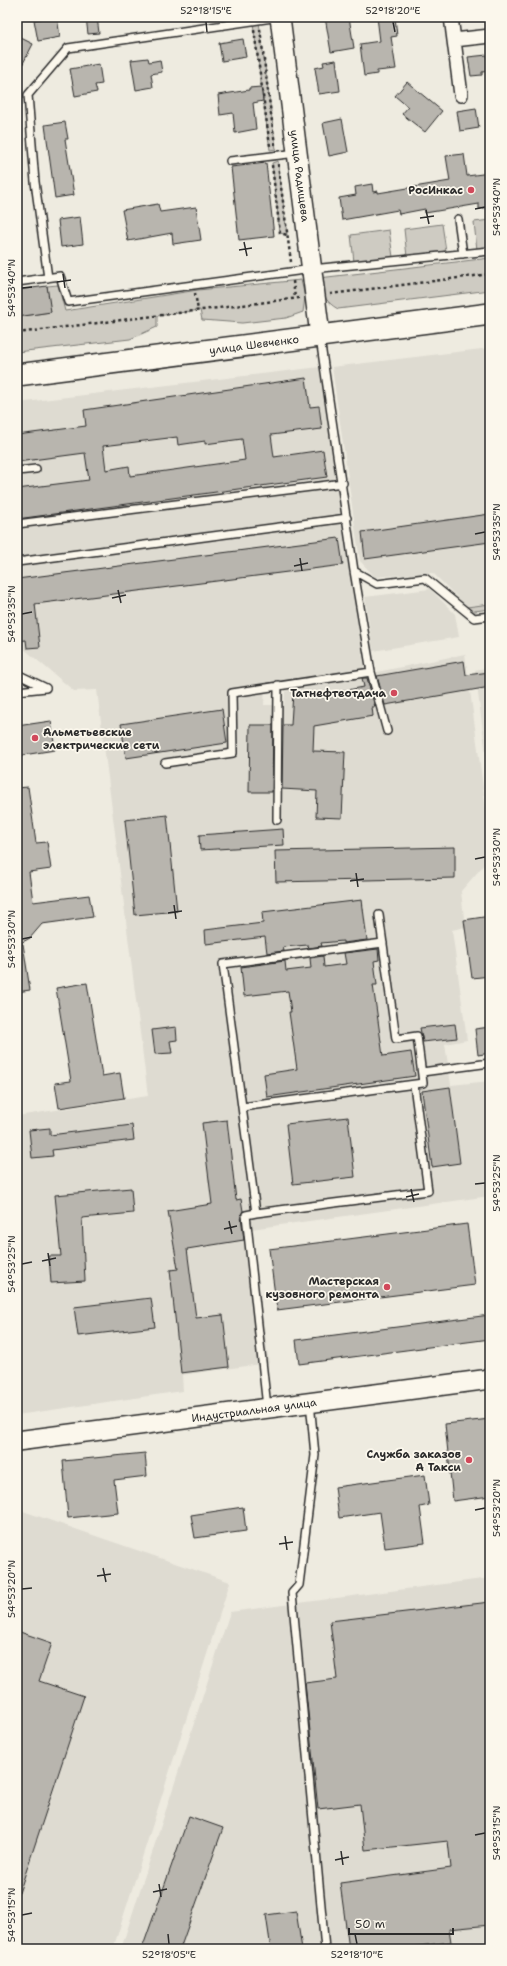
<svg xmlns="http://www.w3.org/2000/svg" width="507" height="1966" font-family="'Shantell Sans',sans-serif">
  <rect width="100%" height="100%" fill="#eeebe0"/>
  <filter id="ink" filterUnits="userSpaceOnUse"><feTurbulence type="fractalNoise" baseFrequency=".025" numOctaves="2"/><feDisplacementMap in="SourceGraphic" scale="8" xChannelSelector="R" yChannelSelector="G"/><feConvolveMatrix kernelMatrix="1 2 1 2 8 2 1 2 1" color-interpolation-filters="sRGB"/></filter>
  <g filter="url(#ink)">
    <path fill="#dedbd1" d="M490,348V604L467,607L433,573L375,577L360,561L332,367Z
      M320,367L365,671L265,684L264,705H284L285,691L465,654L490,838V858L461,891L465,927L452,930L467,1040L445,1044L451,1085L490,1081V1196L251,1229L269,1363L182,1375L183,1391L17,1415V1116L148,1096L97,690L74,691L17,643V403Z
      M430,589L455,614L459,637L373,651L365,597Z
      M490,667V786L475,670Z
      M17,1509L230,1582L113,1949H17Z
      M490,1578V1949H121L230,1612Z"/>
    <path fill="#cecbc2" stroke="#7c7b76" d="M259,22L276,149L270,150L253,23Z
      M278,161L287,235L280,233L272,163Z
      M490,220V248L477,250L474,222Z
      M442,224L446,251L407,257L404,229Z
      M389,230L393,257L354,262L351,235Z
      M490,258V290L338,309C325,302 321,292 319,278Z
      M301,280L305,297L303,312L286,318L242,323L202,320L200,310L157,316V327L130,339L17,352V317L50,312L47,286L58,285L65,311L198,290Z
      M490,604V609L467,612V607Z"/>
    <path fill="#b8b5ae" stroke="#2b2b2b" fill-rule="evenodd" d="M51,17H57L60,37L38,41L34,20Z
      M86,17H97L99,33L88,34Z
      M325,17H349L354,48L331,52Z
      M377,17H395L397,36L391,37L396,69L377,71V74L364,76L360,44L380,41Z
      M17,36L33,44L17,75Z
      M243,39L246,57L222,61L219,43Z
      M487,55L490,71L482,72V75L471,76L468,57Z
      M148,58L149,62L160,60L162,72L151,74L153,87L136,90L131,60Z
      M336,60L340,91L319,94L315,68L324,66L323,62Z
      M99,64L102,84L95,85L97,92L75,96L70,69Z
      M407,82L442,111L425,132L402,114L408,107L395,96Z
      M261,87L263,101L253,103L256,129L235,133L233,113L220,115L218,95L249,90V88Z
      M476,108L479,128L460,131L457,111Z
      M342,119L348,152L329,156L323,123Z
      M65,122L68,139H65L74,195L55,198L45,125Z
      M464,154L467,176L490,173V207L479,209V204L425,213V209L399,214L398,210L342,220L339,198L356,195L355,187L372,184L373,192L378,191V193L450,181L446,156Z
      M266,163L274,236L239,240L231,167Z
      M158,204L160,212L196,207L201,240L173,244L172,233L128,241L122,210Z
      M80,217L83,244L61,247L58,220Z
      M47,286L51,312L17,317V290Z
      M306,378L310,407L319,406L322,429L271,435L274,457L323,450L327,477L17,519V489L89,480L85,453L17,462V435L86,426L84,410ZM177,437L178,445L205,441V444L242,439L245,460L130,476L129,466L106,470L103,446Z
      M490,514V542L365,559L362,532Z
      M339,538L343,565L35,604L40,647L27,648L26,640L17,641V579Z
      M464,661L466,675L490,672V687L385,705L377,676Z
      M362,678H367L375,707H372L373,716L314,726L313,751L345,752L342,818L316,817L317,791L282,789L283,725H291L293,692L326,694L364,687Z
      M222,709L227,743L126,758L121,724Z
      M51,721L55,750L17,756V726Z
      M250,725H273L272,792H249Z
      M28,787L36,843L47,842L51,869L29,872L33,902L89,895L93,917L42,924L30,938L17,945L23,944L30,990L17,992V788Z
      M167,815L177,911L135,915L125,820Z
      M283,829L284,845L200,850L199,835Z
      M455,847V878L276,882L275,851Z
      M362,900L367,940L343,943V941L321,943L322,946L309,948L308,945L283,947L284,951L267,953L265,937L206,944L205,930L263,923L262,912Z
      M490,916V976L472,978L464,920Z
      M378,949L379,960L374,961L377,985H373L383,1056L411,1052L415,1076L267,1097L264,1074L297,1069L289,1012H291L288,991L244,996L241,967L285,961L286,971L311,968L310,958L323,956L324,967L346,964L344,953Z
      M87,983L102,1076L120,1073L124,1098L59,1108L55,1083L71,1081L56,988Z
      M455,1024L457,1038L423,1042L420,1028Z
      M176,1027L177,1040L170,1041L172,1053L155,1054L152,1030Z
      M490,1027V1053L478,1055L475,1029Z
      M450,1087L460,1163L432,1167L422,1091Z
      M348,1117L355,1177L293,1184L286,1124Z
      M227,1120L236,1200L241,1199L243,1211L241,1216L244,1240L187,1249L196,1318L223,1315L229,1367L181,1373L170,1270L178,1269L168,1211L212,1204L202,1123Z
      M132,1125L134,1140L52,1150L53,1156L32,1158L29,1130L50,1128V1135Z
      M131,1188L133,1213L82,1218L85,1281L51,1283L49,1256H61L55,1195Z
      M467,1224L475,1285L277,1310L269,1249Z
      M151,1298L155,1327L78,1336L74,1307Z
      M490,1315V1339L299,1364L296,1340Z
      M490,1419V1496L453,1501L445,1424Z
      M145,1453L147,1476L114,1480L118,1513L68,1518L63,1461Z
      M425,1475L429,1505L420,1507L425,1543L385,1548L380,1512L339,1518L335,1487Z
      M243,1507L246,1531L195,1538L191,1515Z
      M490,1602V1925L449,1929L451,1942L395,1949H349L340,1883L451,1868L448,1841L365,1850L360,1804L318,1809L305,1683L337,1679L330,1621Z
      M17,1631L52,1643L39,1681L84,1696L19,1893H17Z
      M189,1816L223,1828L180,1949H142Z
      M296,1911L302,1949H271L266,1915Z"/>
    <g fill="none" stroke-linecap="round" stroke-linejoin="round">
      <defs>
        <path id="lane" d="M230,161L297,153
          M458,219L463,254
          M48,278L35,182L28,95L68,48L279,17
          M17,282L60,276L68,302L312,269L490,251
          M320,338L354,571L377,584L425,578L474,618L490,616
          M17,471L36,469
          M17,524L343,483
          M17,562L347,518
          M371,672L387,731
          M17,674L46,688L17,691
          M165,763L233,753L232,693L371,672L354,571
          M277,820L278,685
          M422,1072L490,1063
          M242,1107L223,964L383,943
          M256,1213L428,1191L414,1085
          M310,1402L315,1455L299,1585L292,1593L325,1949
          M267,1407L246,1215L256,1213L242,1107L423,1083L417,1036L396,1039L379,915"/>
        <path id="street" d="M451,17L461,95
          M454,40L490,36"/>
        <g id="secondary">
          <path id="s1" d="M280,17L320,335"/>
          <path id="s2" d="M17,1441L490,1379"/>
        </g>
        <g id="primary">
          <path id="s3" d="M17,375L490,314"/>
        </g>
      </defs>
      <use href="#lane" stroke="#2b2b2b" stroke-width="10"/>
      <use href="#street" stroke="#2b2b2b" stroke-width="16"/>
      <use href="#secondary" stroke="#2b2b2b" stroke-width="22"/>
      <use href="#primary" stroke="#2b2b2b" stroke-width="24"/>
      <path stroke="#2b2b2b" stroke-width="2.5" stroke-dasharray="3 3" stroke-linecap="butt" d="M260,29L275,145
        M254,30L270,146
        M278,164L291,262
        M272,165L280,233L287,235
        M293,281L295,298
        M195,293L198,310
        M330,294L490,274
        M17,333L299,298"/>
      <use href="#lane" stroke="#fbf7ec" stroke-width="7"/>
      <use href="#street" stroke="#fbf7ec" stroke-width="13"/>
      <use href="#secondary" stroke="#fbf7ec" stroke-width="19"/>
      <use href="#primary" stroke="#fbf7ec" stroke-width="21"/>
    </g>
  </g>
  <path fill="none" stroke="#2b2b2b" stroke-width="1.5" d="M206,22L207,32M393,22L395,32M475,209L485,207M426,210L429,224M420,218L434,216M244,242L247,256M239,250L252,248M63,274L65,288M57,282L71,280M22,288L32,287M475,534L485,532M300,558L302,571M294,566L308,563M118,590L121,603M112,598L126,595M22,614L32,612M475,859L485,857M356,873L358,887M350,881L364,879M174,905L176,919M168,913L182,911M22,939L32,937M475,1184L485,1183M411,1189L414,1202M406,1197L419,1194M229,1221L232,1234M224,1229L237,1226M48,1253L50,1266M42,1261L56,1258M22,1264L32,1262M475,1510L485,1508M285,1536L287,1550M279,1544L293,1542M103,1568L106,1582M97,1576L111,1574M22,1589L32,1588M475,1835L485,1833M341,1851L343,1865M335,1860L349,1857M159,1884L161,1897M153,1892L167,1889M22,1915L32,1913M168,1934L169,1944M355,1934L357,1944"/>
  <g fill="#d1495b" stroke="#fbf7ec" stroke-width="1.5">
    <circle cx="471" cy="190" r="4"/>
    <circle cx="394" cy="693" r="4"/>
    <circle cx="35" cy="738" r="4"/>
    <circle cx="387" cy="1287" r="4"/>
    <circle cx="469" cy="1460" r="4"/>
  </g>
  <g text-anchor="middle" stroke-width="3.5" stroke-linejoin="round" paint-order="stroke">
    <g font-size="11" fill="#2b2b2b" stroke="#fbf7ec">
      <text dy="4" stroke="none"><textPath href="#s1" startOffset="160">улица Радищева</textPath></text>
      <text dy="4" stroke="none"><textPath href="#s3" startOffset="239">улица Шевченко</textPath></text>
      <text dy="4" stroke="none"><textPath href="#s2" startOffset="239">Индустриальная улица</textPath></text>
    </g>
    <g font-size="11" font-weight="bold" fill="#2b2b2b" stroke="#fbf7ec" text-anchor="end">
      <text x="463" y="194">РосИнкас</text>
      <text x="386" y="697">Татнефтеотдача</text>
      <text x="43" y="736" text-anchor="start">Альметьевские<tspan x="43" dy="13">электрические сети</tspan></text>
      <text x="379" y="1285">Мастерская<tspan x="379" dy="13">кузовного ремонта</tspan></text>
      <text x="461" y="1458">Служба заказов<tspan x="461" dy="13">А Такси</tspan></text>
    </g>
  </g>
  <rect width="507" height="1966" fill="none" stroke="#fbf7ec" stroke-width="44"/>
  <path d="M349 1928v6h104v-6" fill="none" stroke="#2b2b2b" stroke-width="2"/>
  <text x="355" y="1928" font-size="12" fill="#2b2b2b" stroke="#fbf7ec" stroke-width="3" paint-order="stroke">50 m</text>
  <rect x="22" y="22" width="463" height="1922" fill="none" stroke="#2b2b2b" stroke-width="1.5"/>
  <g font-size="10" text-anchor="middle" fill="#2b2b2b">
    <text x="206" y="14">52°18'15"E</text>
    <text x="393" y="14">52°18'20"E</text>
    <text transform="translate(496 207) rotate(-90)" y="4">54°53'40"N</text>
    <text transform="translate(11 288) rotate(-90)" y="4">54°53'40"N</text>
    <text transform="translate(496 532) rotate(-90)" y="4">54°53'35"N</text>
    <text transform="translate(11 614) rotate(-90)" y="4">54°53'35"N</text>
    <text transform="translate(496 857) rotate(-90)" y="4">54°53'30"N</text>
    <text transform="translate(11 939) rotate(-90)" y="4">54°53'30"N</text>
    <text transform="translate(496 1183) rotate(-90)" y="4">54°53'25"N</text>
    <text transform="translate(11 1264) rotate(-90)" y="4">54°53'25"N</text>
    <text transform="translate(496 1508) rotate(-90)" y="4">54°53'20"N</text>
    <text transform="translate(11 1589) rotate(-90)" y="4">54°53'20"N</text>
    <text transform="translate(496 1833) rotate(-90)" y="4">54°53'15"N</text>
    <text transform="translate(11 1915) rotate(-90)" y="4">54°53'15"N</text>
    <text x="169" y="1958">52°18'05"E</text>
    <text x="357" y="1958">52°18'10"E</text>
  </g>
</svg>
